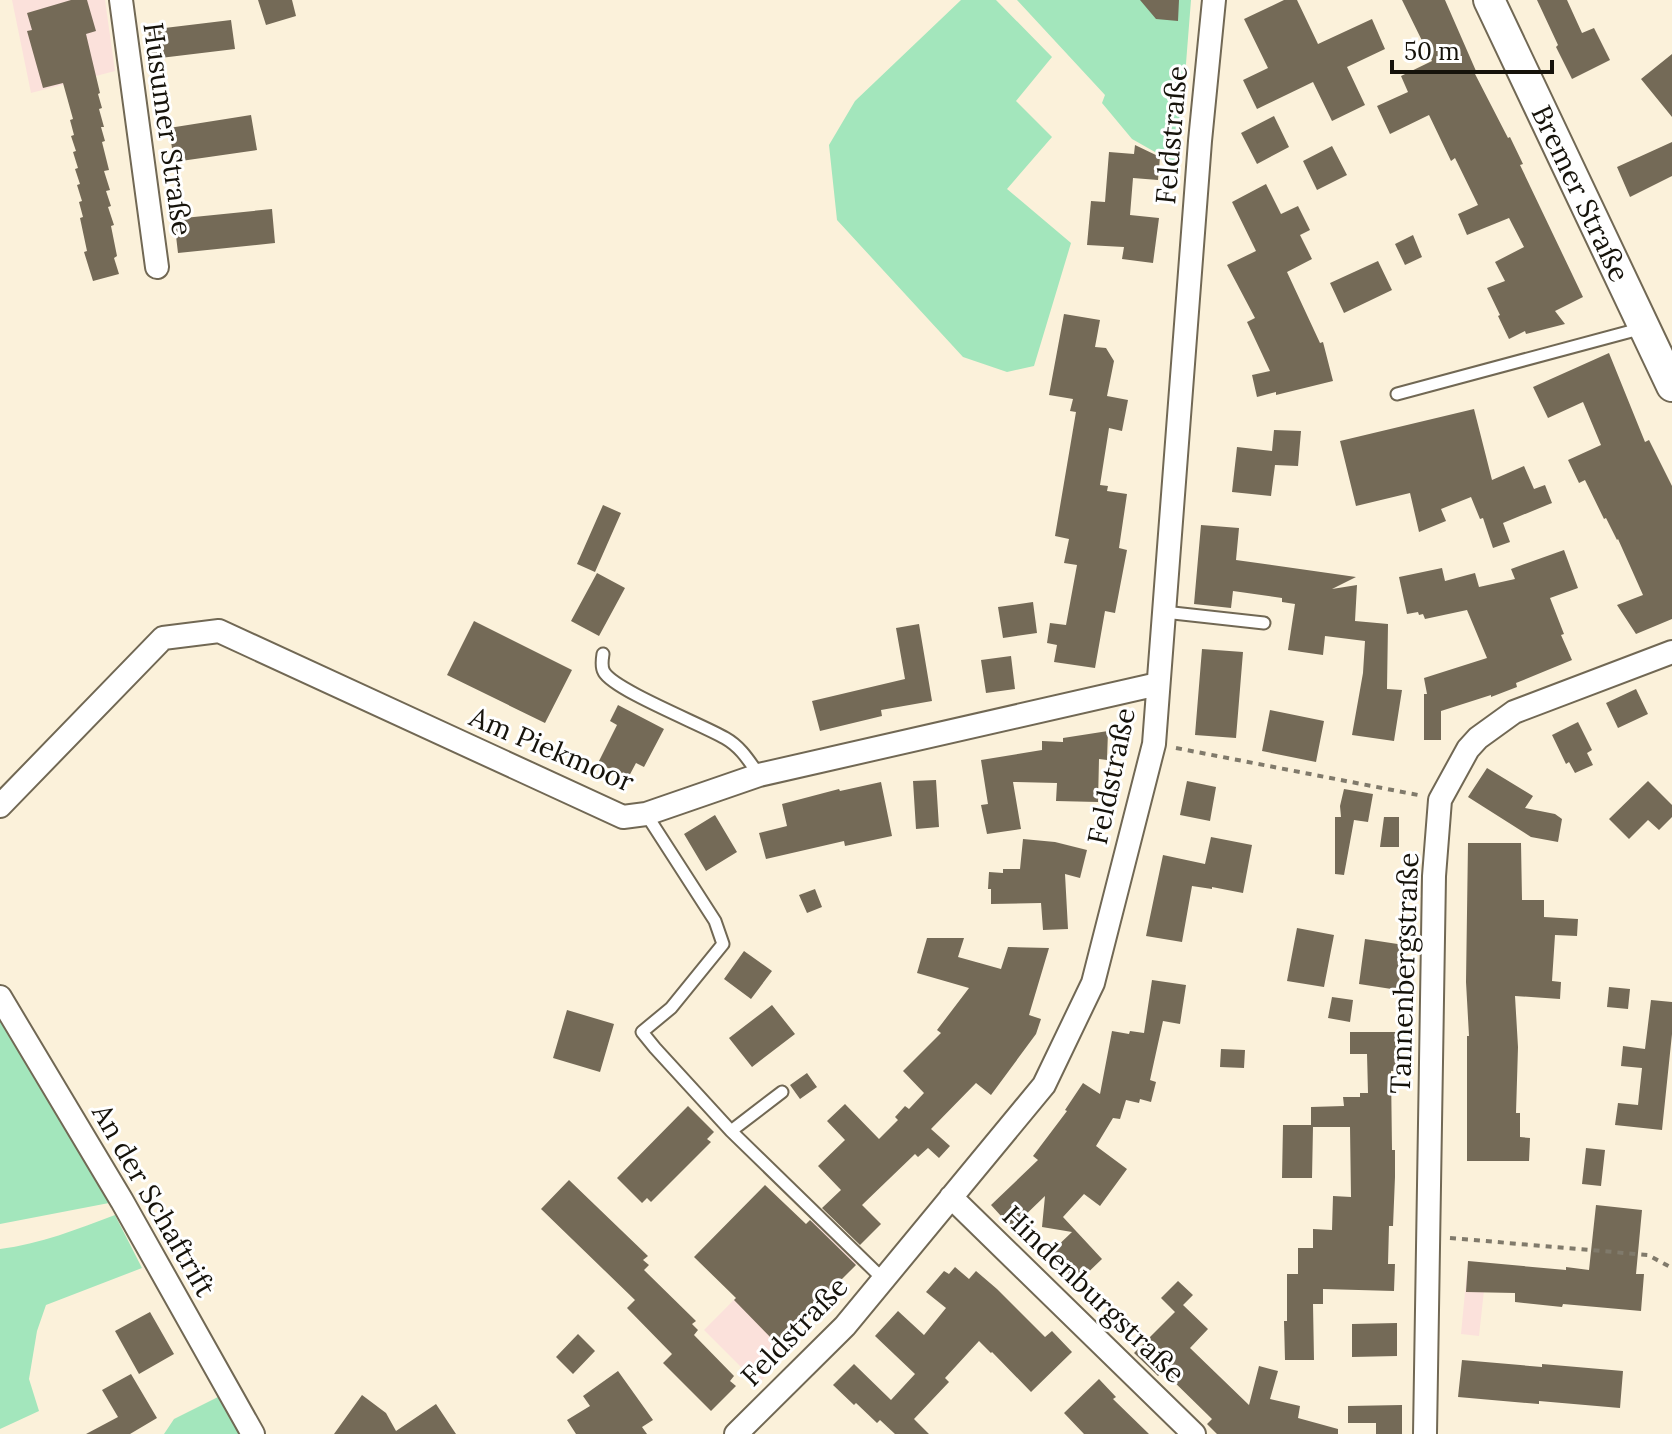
<svg xmlns="http://www.w3.org/2000/svg" width="1672" height="1434" font-family="Lora,serif">
  <rect width="100%" height="100%" fill="#fbf1da"/>
  <path fill="#fbe1db" d="M12,0H105L115,71L31,93Z
    M813,1220L857,1263L777,1344L787,1354L758,1384L704,1330Z
    M1468,1261L1487,1263L1479,1336L1461,1334Z"/>
  <path fill="#a3e6bc" d="M961,0H996L1052,57L1016,101L1052,137L1007,189L1071,243L1034,366L1007,372L963,357L837,220L829,145L855,101Z
    M1017,0H1191L1178,165L1132,139L1102,103L1105,95Z
    M0,1016L77,1144L109,1203L0,1224Z
    M115,1215L142,1268L46,1305L37,1331L29,1379L39,1411L0,1429V1249C40,1244 78,1229 115,1215Z
    M218,1397L239,1434H164L174,1419Z"/>
  <path fill="#746a57" d="M71,0H87L96,31L86,34L100,93L98,94L102,108L99,109L104,127H101L105,141L102,142L109,170L104,171L110,190L106,191L111,206L108,207L114,225L111,226L117,256L114,258L119,274L93,281L84,252L87,251L80,218L83,217L79,202L82,201L77,185L80,184L75,169L78,168L73,152L76,151L71,136L74,135L70,120L73,119L63,83L43,88L27,31L32,30L27,13Z
    M258,0H292L296,16L266,25Z
    M1140,0H1179L1178,21L1156,19Z
    M1284,0H1297L1318,44L1372,19L1385,49L1347,67L1365,105L1332,121L1313,82L1257,109L1243,80L1268,68L1244,19Z
    M1402,0H1445L1476,71L1474,72L1508,138L1510,137L1523,164L1520,165L1583,297L1555,311L1565,324L1526,334L1525,331L1509,339L1498,316L1500,315L1487,288L1505,281L1495,262L1524,247L1509,218L1467,235L1458,214L1478,205L1455,158L1451,161L1429,115L1390,134L1377,106L1408,92L1401,76L1432,61Z
    M1537,0H1567L1582,33L1594,28L1610,60L1572,79L1556,47L1558,45Z
    M231,20L235,49L152,59L148,30Z
    M1672,54V117L1641,79Z
    M251,115L257,150L174,162L169,128Z
    M1274,116L1289,147L1257,164L1241,133Z
    M1672,142V176L1630,197L1617,167Z
    M1135,145L1160,157L1158,180L1133,178L1130,215L1159,218L1153,263L1122,259L1124,247L1087,245L1091,201L1105,202L1109,152L1134,154Z
    M1332,146L1347,175L1317,190L1303,161Z
    M1266,184L1281,214L1298,206L1310,230L1300,235L1312,259L1287,272L1320,343L1323,342L1333,381L1276,395V392L1257,397L1252,375L1270,371L1247,322L1255,318L1227,265L1256,251L1232,202Z
    M272,209L275,243L178,253L174,219Z
    M1413,235L1422,257L1405,265L1395,244Z
    M1378,261L1392,290L1344,313L1330,283Z
    M1064,314L1100,320L1095,347L1106,348L1114,361L1107,396L1128,400L1122,431L1109,428L1100,485L1108,486L1107,491L1127,494L1119,548L1127,550L1115,613L1105,611L1095,668L1054,662L1057,645L1047,643L1050,623L1066,625L1077,565L1064,563L1069,539L1055,536L1076,412L1070,411L1073,399L1049,395Z
    M1609,353L1645,442L1649,440L1672,486V619L1636,634L1617,605L1643,595L1618,539L1617,540L1606,518L1604,519L1585,480L1579,483L1568,460L1601,445L1583,402L1548,418L1533,387Z
    M1474,409L1492,480L1524,466L1534,489L1545,485L1552,503L1503,523L1510,542L1493,548L1483,518L1480,519L1471,497L1441,509L1446,521L1419,532L1410,493L1356,506L1340,441Z
    M1274,430L1301,431L1298,466L1275,465L1271,496L1232,492L1237,447L1272,451Z
    M603,505L621,513L595,572L577,564Z
    M1201,525L1239,528L1236,560L1356,577L1332,589L1357,585L1355,621L1388,624L1387,689L1402,690L1394,741L1352,735L1363,673L1365,641L1325,636L1323,655L1288,650L1295,604L1282,602V598L1233,591L1231,608L1194,604Z
    M1564,550L1578,588L1550,598L1564,634L1561,635L1572,660L1516,683L1517,687L1491,697V695L1441,711V740H1424V694H1427L1424,678L1487,658L1467,610L1425,619L1423,614L1419,615L1418,612L1407,614L1399,577L1442,568L1445,581L1475,573L1479,587L1515,579L1511,569Z
    M597,573L625,588L599,636L571,621Z
    M1033,602L1037,633L1003,638L998,607Z
    M474,621L572,670L545,723L447,675Z
    M919,624L932,701L881,710L882,716L820,731L812,701L905,679L896,628Z
    M1202,649L1243,652L1236,738L1195,735Z
    M1011,656L1015,689L986,693L981,660Z
    M1636,689L1648,714L1618,728L1606,703Z
    M618,705L664,729L644,767L636,763L628,778L598,763L617,725L610,721Z
    M1270,710L1324,721L1316,762L1262,751Z
    M1578,722L1592,750L1587,753L1593,765L1575,773L1569,762L1566,764L1552,735Z
    M1108,731L1107,760L1099,759L1098,802L1056,801L1057,783L1013,782L1021,829L987,834L981,805L988,804L981,760L1042,750V741L1063,742V738Z
    M1487,768L1533,796L1525,808L1555,814L1562,819L1558,842L1531,837L1468,797Z
    M936,780L939,827L916,829L913,781Z
    M1187,781L1216,787L1210,821L1180,815Z
    M1648,781L1672,805V817L1659,830L1648,820L1629,839L1609,819Z
    M881,782L892,836L845,846L844,841L766,859L759,833L787,826L782,804L839,789L840,791Z
    M1344,789L1373,794L1368,822L1354,820L1344,875L1335,874V817H1341L1340,806Z
    M715,815L737,852L706,871L684,834Z
    M1384,817H1399V847H1380Z
    M1211,837L1252,845L1243,893L1212,887V889L1192,886L1182,942L1146,936L1163,855L1205,864Z
    M1023,839L1055,842L1087,850L1080,878L1065,874L1068,929L1043,930L1041,903L991,904V889H988L989,872L1003,873V869H1020Z
    M1468,843H1521L1522,900H1544V917L1578,919L1577,936L1555,935L1552,981L1561,982L1560,999L1515,996L1518,1047L1516,1113H1520V1137L1530,1138L1529,1161H1467V1036H1469L1466,982Z
    M815,889L822,907L807,913L799,895Z
    M1297,928L1334,935L1324,987L1287,981Z
    M927,938H964L958,957L1001,969L1008,947L1049,948L1029,1015L1041,1019L1036,1034L991,1095L976,1083L931,1129L950,1146L939,1158L928,1148L918,1157L915,1154L862,1205L881,1224L860,1245L822,1208L841,1190L818,1166L845,1140L827,1121L845,1104L879,1139L898,1120L895,1117L905,1106L909,1109L924,1093L903,1071L941,1033L937,1030L969,988L917,973Z
    M1365,939L1404,945L1398,990L1359,984Z
    M744,951L772,971L751,999L724,979Z
    M1152,980L1186,985L1180,1024L1163,1021L1150,1080L1156,1082L1151,1102L1140,1099L1139,1103L1126,1100L1120,1119L1113,1118L1096,1146L1127,1169L1100,1206L1084,1194L1063,1217L1102,1259L1077,1283L1049,1254L1072,1232L1042,1227L1045,1196L1012,1228L991,1205L1038,1160L1033,1156L1067,1111L1065,1110L1083,1083L1100,1094L1112,1031L1129,1034L1130,1031L1144,1033Z
    M1609,987L1630,989L1628,1009L1607,1007Z
    M1332,997L1353,1000L1350,1022L1328,1018Z
    M1651,1000L1672,1002V1034L1662,1130L1615,1125L1618,1103L1638,1105L1642,1068L1621,1066L1623,1046L1645,1049Z
    M772,1005L795,1034L752,1067L729,1038Z
    M567,1010L614,1024L600,1072L553,1058Z
    M1350,1032H1397V1071H1391L1392,1150H1395V1177L1393,1226H1389L1388,1264H1395L1394,1291L1323,1289V1304H1313L1314,1360H1285L1284,1321H1287V1274H1298V1248H1313V1229L1332,1230L1333,1196L1351,1197L1350,1127H1313L1312,1178H1282L1283,1125H1311V1107L1344,1106L1343,1097H1360V1093H1368L1367,1054H1350Z
    M1221,1049L1245,1050L1244,1068L1220,1067Z
    M807,1073L817,1087L800,1099L790,1085Z
    M688,1106L714,1132L707,1139L711,1142L651,1202L647,1198L642,1203L617,1178Z
    M1586,1148L1605,1150L1601,1186L1582,1184Z
    M569,1180L648,1256L643,1260L649,1265L644,1270L696,1321L692,1324L698,1330L694,1335L734,1376L730,1381L736,1386L711,1411L663,1363L672,1354L627,1308L635,1300L541,1209Z
    M765,1185L806,1224L810,1220L856,1265L777,1344L734,1300L736,1298L694,1257Z
    M1596,1205L1642,1210L1636,1274H1644L1641,1311L1563,1304L1562,1307L1515,1302V1293L1466,1292L1468,1261L1566,1270V1267L1589,1270Z
    M955,1267L969,1279L976,1271L997,1289L1045,1337L1052,1331L1072,1352L1031,1392L992,1352L991,1353L979,1341L945,1378L949,1382L914,1419L929,1434H895L880,1420L877,1423L856,1403L854,1405L833,1385L854,1364L891,1400L915,1374L875,1336L898,1311L924,1335L946,1308L926,1292L944,1271L949,1274Z
    M1178,1281L1193,1295L1183,1305L1208,1329L1190,1348L1249,1405L1259,1366L1278,1371L1270,1399L1300,1406L1298,1418L1338,1429V1434H1217L1207,1424L1212,1419L1163,1371L1158,1376L1134,1353L1175,1312L1161,1298Z
    M150,1312L174,1354L139,1374L115,1331Z
    M1397,1323V1356L1352,1357V1324Z
    M578,1334L595,1351L573,1374L556,1357Z
    M1462,1360L1542,1367V1364L1623,1371L1620,1408L1539,1401V1404L1458,1397Z
    M618,1371L653,1420L642,1427L647,1434H576L567,1420L590,1406L583,1396Z
    M131,1374L157,1418L130,1434H86L118,1417L102,1390Z
    M1099,1379L1116,1397L1113,1399L1149,1434H1084L1064,1413Z
    M362,1395L386,1413L396,1431L436,1404L456,1434H334Z
    M1402,1405V1434H1376V1423H1348V1406Z"/>
  <g fill="none" stroke-linecap="round" stroke-linejoin="round">
    <defs>
      <path id="service" d="M1397,394L1643,328
        M1164,612L1264,623
        M603,654C602,660 601,667 604,672C614,690 703,725 725,738C741,747 749,761 759,775
        M646,814L715,921L723,944L671,1008L642,1032L655,1048L731,1131L883,1279
        M731,1131L782,1092"/>
      <path id="minor" d="M121,0L157,267
        M0,806L163,638L219,631L623,817L646,814L759,775L1158,684
        M0,997L122,1201L253,1434
        M951,1197L1194,1434
        M736,1434L845,1326L1044,1085L1093,983L1154,744L1200,141L1214,0
        M1425,1434L1434,876L1440,800L1468,749L1478,738L1514,712L1672,652"/>
      <g id="secondary">
        <path id="s1" d="M1489,0L1672,386"/>
      </g>
    </defs>
    <use href="#service" stroke="#716854" stroke-width="15"/>
    <use href="#minor" stroke="#716854" stroke-width="26"/>
    <use href="#secondary" stroke="#716854" stroke-width="34"/>
    <path stroke="#807a6b" stroke-width="4" stroke-dasharray="6 6" stroke-linecap="butt" d="M1176,748L1418,795
      M1450,1238L1648,1255L1672,1268"/>
    <use href="#service" stroke="#fff" stroke-width="11"/>
    <use href="#minor" stroke="#fff" stroke-width="22"/>
    <use href="#secondary" stroke="#fff" stroke-width="30"/>
  </g>
  <g text-anchor="middle" stroke-width="6" stroke-linejoin="round" paint-order="stroke">
    <g font-size="28" fill="#16130b" stroke="#fff">
      <text transform="translate(168 129) rotate(82)" y="10">Husumer Straße</text>
      <text transform="translate(1171 135) rotate(-85)" y="10">Feldstraße</text>
      <text dy="10" stroke="none"><textPath href="#s1" startOffset="214">Bremer Straße</textPath></text>
      <text transform="translate(552 749) rotate(23)" y="10">Am Piekmoor</text>
      <text transform="translate(1111 776) rotate(-78)" y="10">Feldstraße</text>
      <text transform="translate(1404 973) rotate(-88)" y="10">Tannenbergstraße</text>
      <text transform="translate(154 1200) rotate(60)" y="10">An der Schaftrift</text>
      <text transform="translate(1094 1294) rotate(44)" y="10">Hindenburgstraße</text>
      <text transform="translate(794 1331) rotate(-46)" y="10">Feldstraße</text>
    </g>
  </g>
  <path d="M1392 60v12h160v-12" fill="none" stroke="#16130b" stroke-width="4"/>
  <text x="1404" y="60" font-size="24" fill="#16130b" stroke="#ffffff" stroke-width="6" paint-order="stroke">50 m</text>
</svg>
